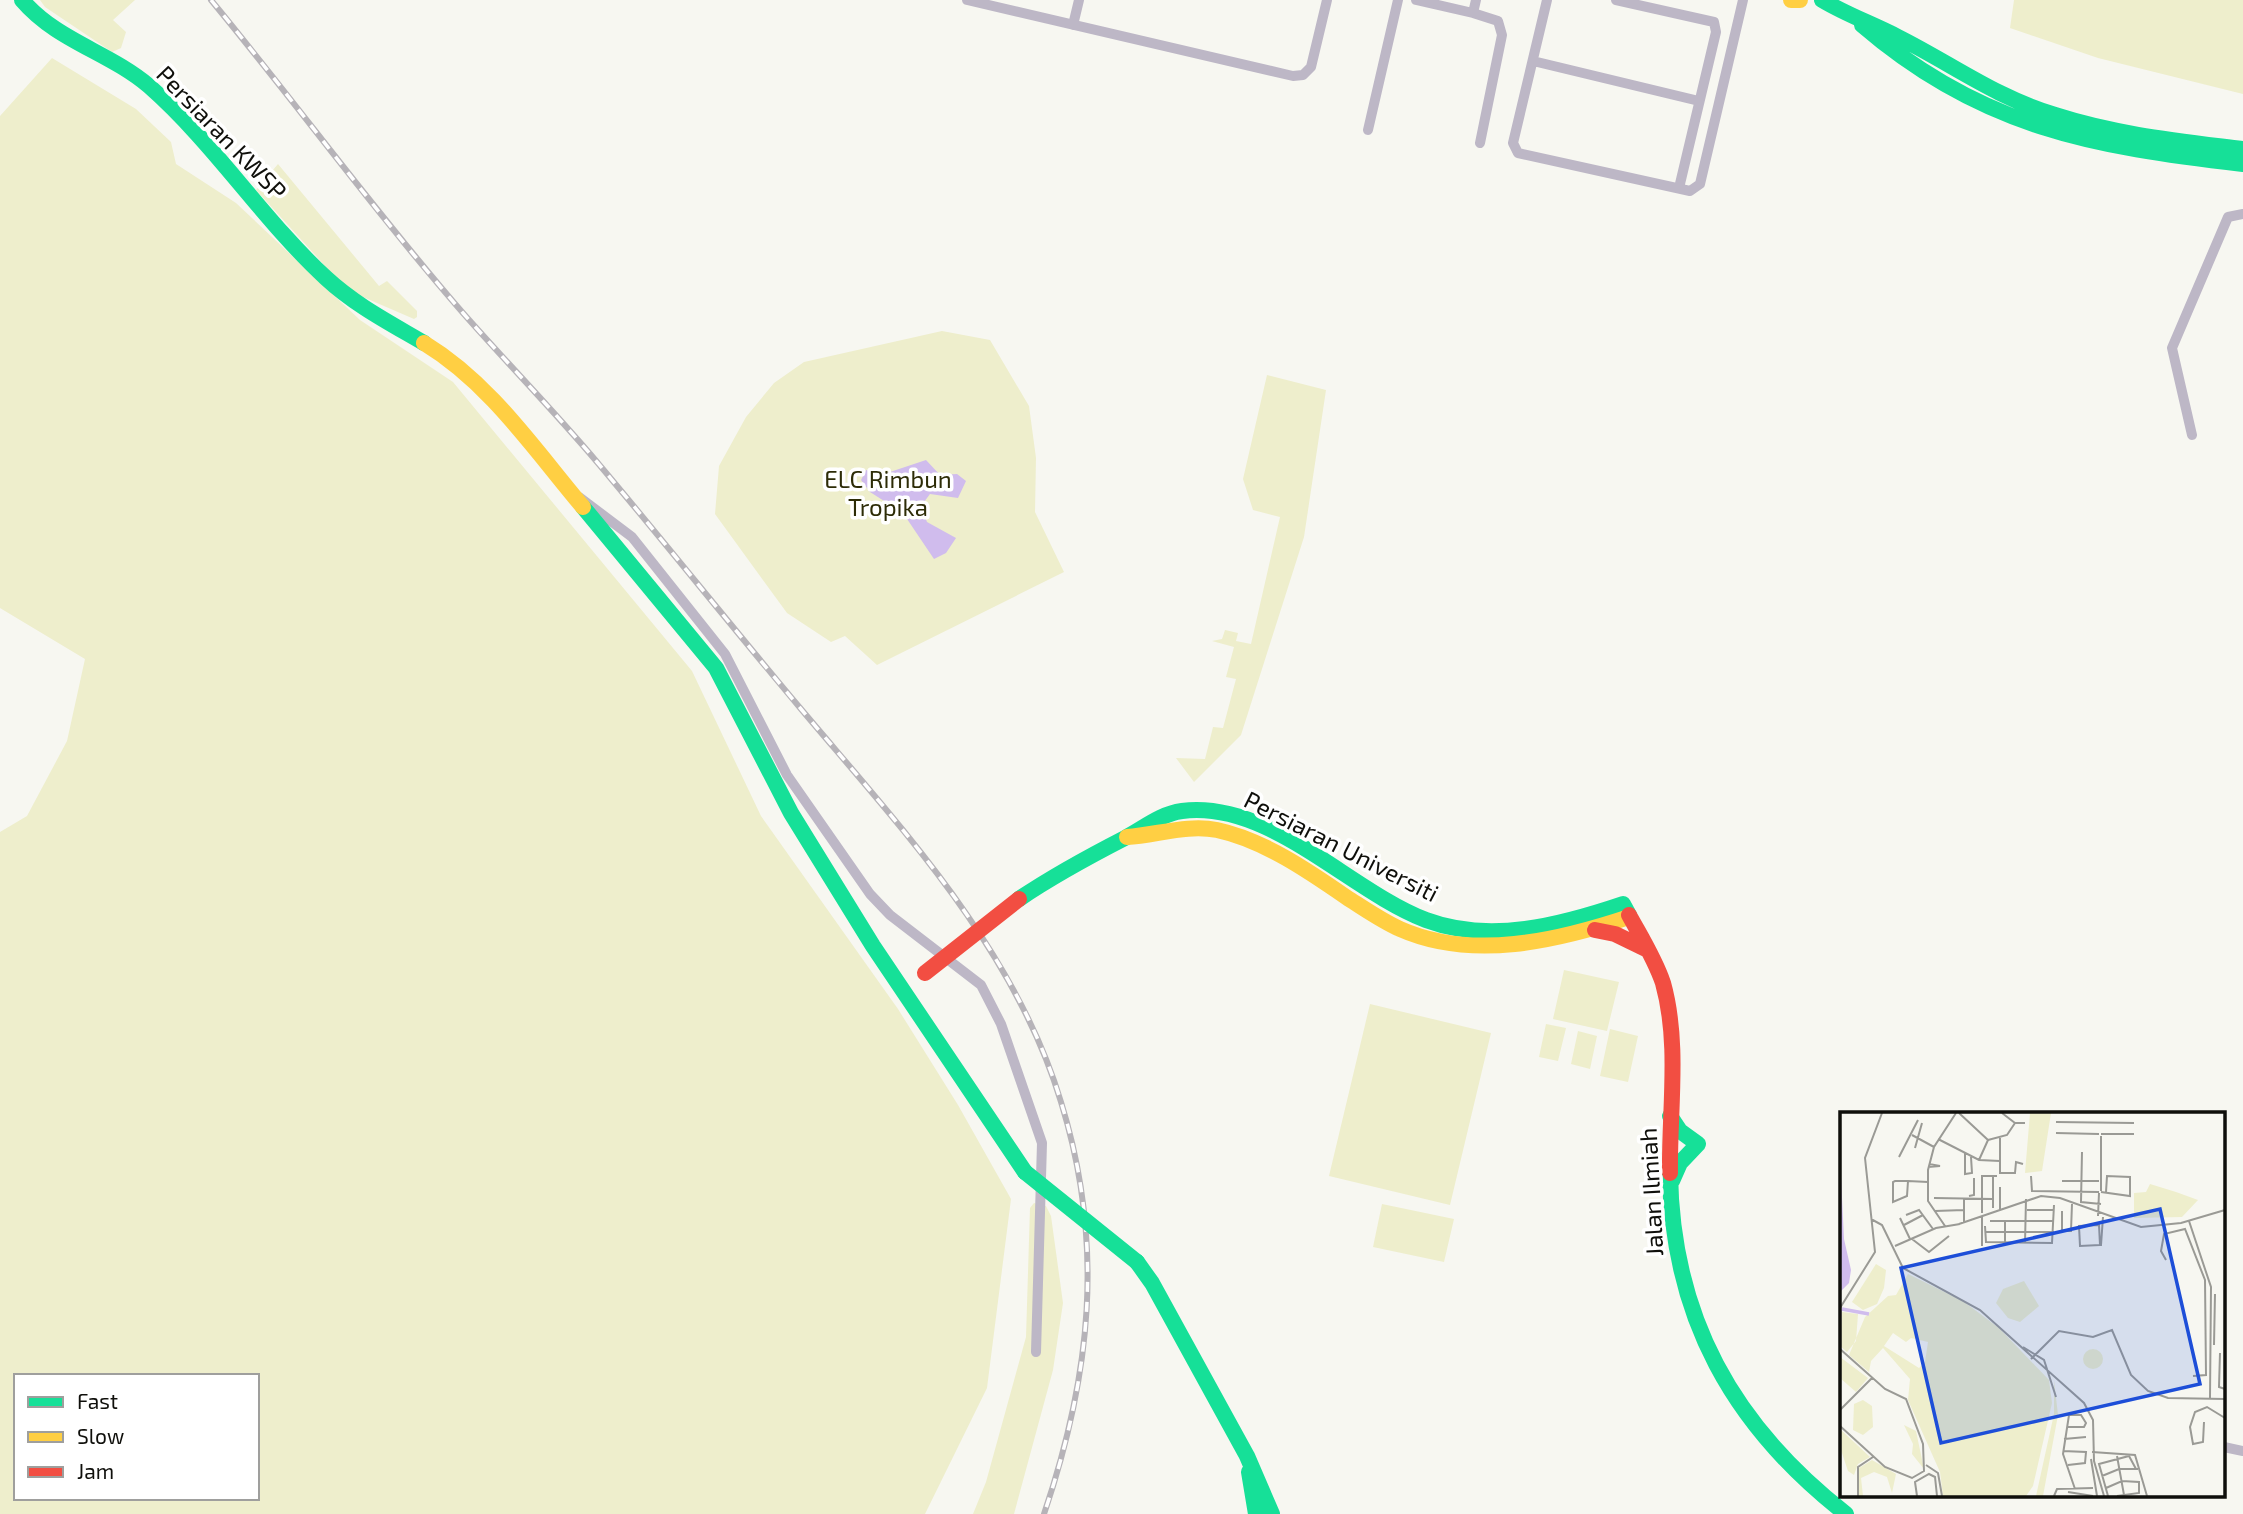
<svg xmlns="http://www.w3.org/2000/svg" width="2243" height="1514" font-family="'Exo 2',sans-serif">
  <rect width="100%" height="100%" fill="#f7f7f1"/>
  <path fill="#eec" fill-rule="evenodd" d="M40,0H135L113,20L126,32L121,48L112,52L45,7Z
    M2014,0H2243V94L2098,58L2010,28Z
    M52,58L136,109L171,142L176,164L236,203L360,320L453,382L692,671L761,816L898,1009L958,1105L1011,1199L987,1388L925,1514H0V832L27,816L67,741L85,659L0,608V116ZM16,1376H257V1498H16Z
    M278,164L379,286L387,281L417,311V317L414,319L347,290L256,190Z
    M942,331L990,340L1029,406L1036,458L1035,512L1064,572L877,665L845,636L831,642L787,613L715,514L719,466L746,417L774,383L804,362Z
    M1267,375L1326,390L1304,537L1241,735L1194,782L1176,758L1205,759L1213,727L1223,728L1236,679L1226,677L1234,647L1212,641L1222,639L1225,630L1238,633L1236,641L1251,644L1280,517L1253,510L1243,479Z
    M1564,970L1619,982L1607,1031L1553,1019Z
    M1370,1004L1491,1033L1450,1205L1329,1176Z
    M1546,1024L1566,1028L1558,1061L1539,1057Z
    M1610,1029L1638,1036L1628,1082L1600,1076Z
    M1578,1031L1597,1036L1590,1069L1571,1064Z
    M1034,1203L1046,1206L1051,1216L1063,1303L1053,1370L1014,1514H973L986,1482L1026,1337L1030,1208Z
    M1382,1204L1454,1219L1444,1262L1373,1247Z"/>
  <path fill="#d0bced" d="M926,460L940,475L957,474L966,481L958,498L930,494L921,506L927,522L956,538L946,553L934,559L903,513L870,492L861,480L866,470L884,474Z"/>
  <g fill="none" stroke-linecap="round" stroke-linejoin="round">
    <path stroke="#bdb7c6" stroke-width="10" d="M967,0L1293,76L1303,75L1311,67L1327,0
      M1416,0L1473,13L1476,0
      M1547,0L1513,143L1518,153L1690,191L1700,184L1743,0
      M1616,0L1714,22L1716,32L1679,188
      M1473,13L1498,21L1502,35L1480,143
      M1073,25L1079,0
      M1533,61L1699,101
      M1368,130L1398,0
      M2192,435L2172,348L2228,217L2243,214
      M579,497L632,537L725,654L787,775L870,894L890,915L981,985L1001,1024L1042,1143L1036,1352
      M2224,1447L2243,1451"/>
    <path stroke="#16e098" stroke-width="16" d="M22,0C57,41 109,52 149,86C215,144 262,219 326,278C355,305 390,323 424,343
      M1822,0C1847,15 1873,24 1898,37C1952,64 1995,97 2055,115C2117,135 2179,141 2243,149
      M1862,25C1980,127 2093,147 2243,164
      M583,507L716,668L791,813L873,946L1025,1172
      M1019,899C1053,876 1088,857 1125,838C1144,828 1160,814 1182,811C1270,800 1348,890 1426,920C1490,944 1561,925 1623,904L1629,915
      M1670,1116L1680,1131L1698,1144L1680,1163L1672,1181
      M1670,1173C1672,1317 1733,1426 1846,1514
      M1137,1262L1152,1283L1247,1456L1272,1514
      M1249,1472L1256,1514"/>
    <path stroke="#ffcf43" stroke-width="16" d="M1791,0H1800
      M424,343C490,383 534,449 583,507
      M1127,837C1157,835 1188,824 1217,830C1264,840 1310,872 1349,899C1365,909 1382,921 1400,929C1472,961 1557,941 1629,917"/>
    <path stroke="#f24e42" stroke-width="16" d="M1629,915C1641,937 1655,959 1663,983C1680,1044 1669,1111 1670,1173
      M1595,930L1615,934L1648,950"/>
    <defs>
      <path id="rail" d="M211,0C296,103 375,212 463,313C507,363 554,411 597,462C666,544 732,627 801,709C902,829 1015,949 1061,1102C1105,1244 1091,1375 1044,1514"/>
    </defs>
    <use href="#rail" stroke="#b6b3b8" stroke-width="6"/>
    <use href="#rail" stroke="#fff" stroke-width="3.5" stroke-dasharray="10" stroke-linecap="butt"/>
    <path stroke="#16e098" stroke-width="16" d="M1025,1172L1137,1262"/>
    <path stroke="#f24e42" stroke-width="16" d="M925,973L1019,899"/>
  </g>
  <g text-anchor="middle" stroke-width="7" stroke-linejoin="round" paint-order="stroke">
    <g font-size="24" fill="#0f0f0b" stroke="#fff">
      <text transform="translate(221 133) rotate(46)" y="8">Persiaran KWSP</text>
      <text transform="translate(1341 847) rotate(27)" y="8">Persiaran Universiti</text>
      <text transform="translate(1652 1192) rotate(-93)" y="8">Jalan Ilmiah</text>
    </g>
    <g font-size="24" fill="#2d2c07" stroke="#fff">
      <text x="888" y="488">ELC Rimbun<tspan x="888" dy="28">Tropika</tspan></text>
    </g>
  </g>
  <g transform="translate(1840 1112)">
    <rect width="385" height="385" fill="#f7f7f1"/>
    <path d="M190,1H211L202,59L185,61ZM310,72L336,80L358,88L342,105L294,106V81L306,80ZM36,152L46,158L44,176L37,192L23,198L12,190ZM68,162L123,189L159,216L209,268L212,291L193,374L186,384H103L100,360L68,288L70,267L43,236L31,249L29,260L9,243L25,205L48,184L56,183ZM53,221L66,230L71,226L88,230L85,250L79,256L44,234ZM184,169L199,194L180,210L168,206L156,191L163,177ZM2,200L18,202L16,229L7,240L0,234ZM243 247a10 10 0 1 1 20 0a10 10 0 1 1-20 0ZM0,245L28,266L16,280L0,266ZM214,268L218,303L203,384H196L214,302ZM23,288L32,294L33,315L23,323L13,318L14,292ZM64,313L76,319L84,357L72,342L73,332ZM0,317L30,345L18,352L14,363L8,359L0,335ZM32,348L56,362L52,381L47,365L34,360L21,366L23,384H19V356Z" fill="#eec" fill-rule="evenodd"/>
    <path d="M0,44L4,127L11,158L9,171L0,180Z" fill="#d0bced"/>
    <path fill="none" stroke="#d0bced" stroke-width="3.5" d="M2,197L29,202"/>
    <path fill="none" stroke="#9a9a95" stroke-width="2" d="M119,1L148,28M162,1L175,11H185M216,10L294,11M216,21L259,22M261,22H294M72,23L94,35M261,24V79M160,25V61H175L176,50L183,52M98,27L139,48L160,49M148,28L167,23L175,11M75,36L82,11M242,40L241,90L261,92M125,41V62L132,61L131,45M59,45L78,8M139,48L148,28M88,55L100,54L89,52M191,64L192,79L259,80M68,69L67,84L53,90V70L55,69H68L88,70M222,69H259M160,75V99M261,80L290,84V65L267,64L266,80M129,84L134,83V66M94,86L153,87M153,96V64M187,98H214M95,99L124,98M222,99V119H231L232,92M142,101V64H157M66,103L79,98L93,117M258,104L259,81M60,106L70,127M31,107L42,113L63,156L140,198L244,291L253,308L254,349L264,384M150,109H214M349,109L371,175L370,286M124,110V87M119,112L201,84L220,86L301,115L341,111L385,98M64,113L83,103M105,114L88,89V58L94,35L116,1M145,114L146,130L212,131L214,93M145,120H214M72,127L89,140L109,124M165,131V109M185,131L186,87M260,133L259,113L239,114L240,134L260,133H261L263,105M55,134L96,116L120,112M142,134V105M326,148L321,139L324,122L345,117L365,168L366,263L353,264M0,196L35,140L25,46L42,1M374,233L375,182M183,235L204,248L216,285M0,237L45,277L66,287L83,332L84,359L72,366L45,355L0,314M380,241L379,275L385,277M191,247L219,219L253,225L272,218L291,263L308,279L328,286L385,287M0,298L32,266M364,310L363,330L353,332L350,315L355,300L367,295L385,306M227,315H244L246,311L241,303H229L223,342L235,377M224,327L246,325M223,339L246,340L245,351L228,353M252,340L295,343L307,384M277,344L284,383M251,347L257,384M86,353L98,361L102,384M262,364L279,357H298M266,376L282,369L299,370V381L277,384M228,380L253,384M18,384V355L33,345M77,384L75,370L89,362L95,365L97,384M214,384L217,377L253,376M268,384L259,352L289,344L296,357"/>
    <path fill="#1d4ed8" fill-opacity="0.15" stroke="#1d4ed8" stroke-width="3.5" d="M320,97L360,272L101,331L61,156Z"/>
    <rect width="385" height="385" fill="none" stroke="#0f0f0b" stroke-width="3.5"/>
  </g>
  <rect x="14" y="1374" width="245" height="126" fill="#ffffff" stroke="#9f9f9d" stroke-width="2"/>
  <rect x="28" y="1397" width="35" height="10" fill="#16e098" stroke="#9f9f9d" stroke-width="2"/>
  <text x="77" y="1409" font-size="21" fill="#0f0f0b">Fast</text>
  <rect x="28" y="1432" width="35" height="10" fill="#ffcf43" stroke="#9f9f9d" stroke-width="2"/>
  <text x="77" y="1444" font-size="21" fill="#0f0f0b">Slow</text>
  <rect x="28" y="1467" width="35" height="10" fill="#f24e42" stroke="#9f9f9d" stroke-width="2"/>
  <text x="77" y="1479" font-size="21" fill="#0f0f0b">Jam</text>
</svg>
